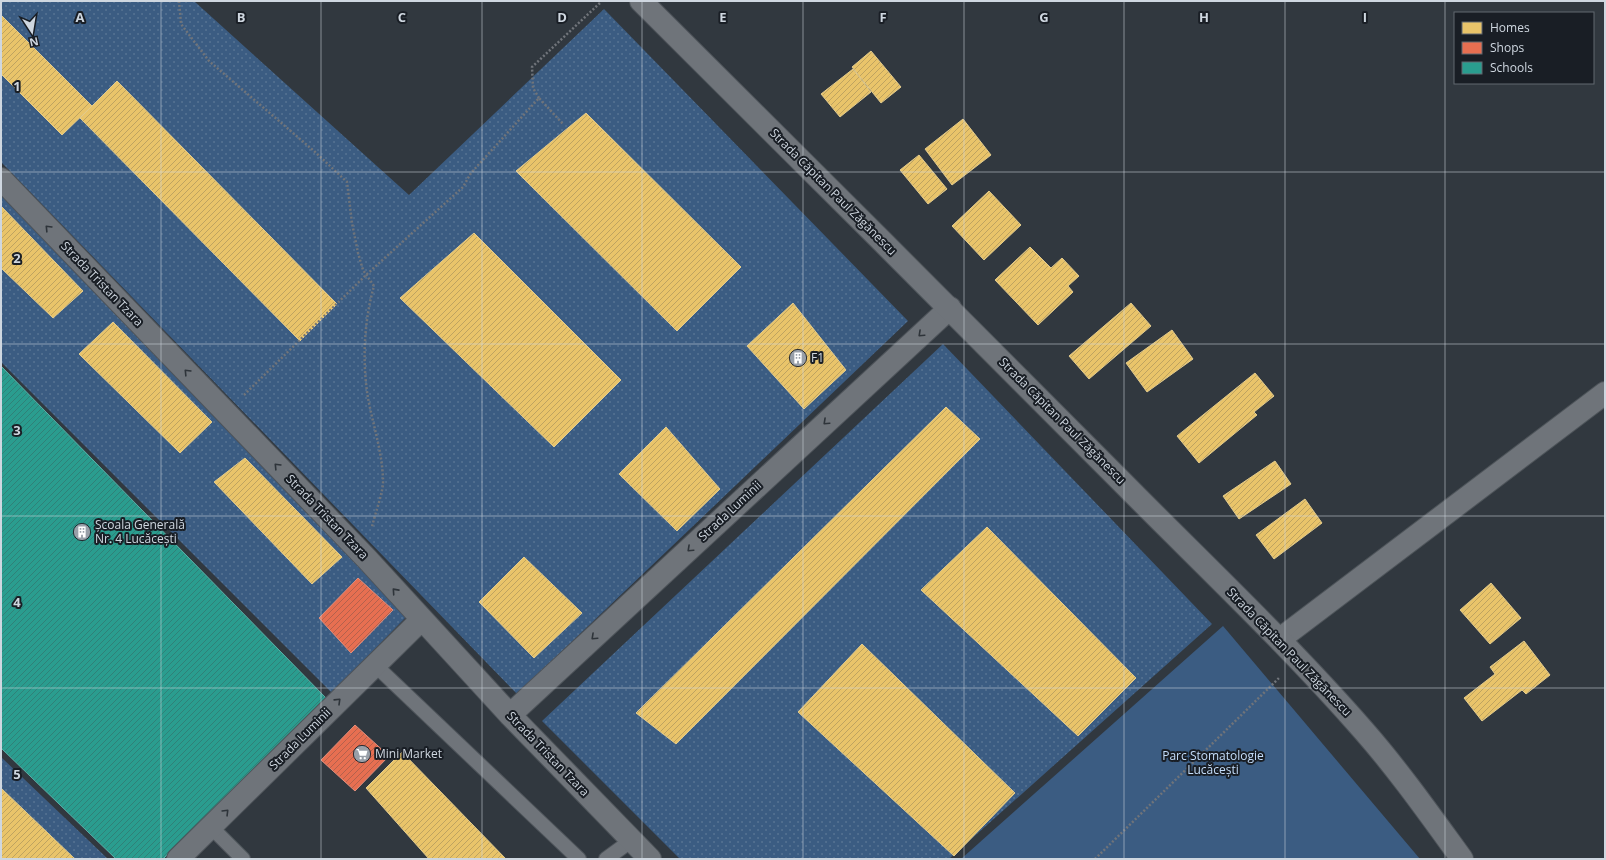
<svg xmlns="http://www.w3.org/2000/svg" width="1606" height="860" font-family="'Open Sans',sans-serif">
  <defs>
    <pattern id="grass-dots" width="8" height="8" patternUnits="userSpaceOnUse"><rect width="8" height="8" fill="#3b5c82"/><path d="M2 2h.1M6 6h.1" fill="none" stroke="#567393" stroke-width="1.8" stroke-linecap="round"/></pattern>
    <pattern id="homes-hatch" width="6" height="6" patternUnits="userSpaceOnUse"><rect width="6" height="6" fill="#e9c46a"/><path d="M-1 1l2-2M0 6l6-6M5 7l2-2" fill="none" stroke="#bea360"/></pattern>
    <pattern id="shops-hatch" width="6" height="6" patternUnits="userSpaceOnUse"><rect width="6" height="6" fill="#e76f51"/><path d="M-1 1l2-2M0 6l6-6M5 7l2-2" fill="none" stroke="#b4614d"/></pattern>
    <pattern id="schools-hatch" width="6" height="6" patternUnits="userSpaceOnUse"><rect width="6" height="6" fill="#2a9d8f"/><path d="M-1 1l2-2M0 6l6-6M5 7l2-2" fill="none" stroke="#308178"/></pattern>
  </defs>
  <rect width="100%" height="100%" fill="#31383f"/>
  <path fill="url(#grass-dots)" d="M1,1H194L409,195L604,9L908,321L517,694L1,162Z
    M1,194L407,616L332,693L1,362Z
    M943,344L1212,624L949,859H680L542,721Z
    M1,757L108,859H1Z"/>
  <path fill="#3b5c82" d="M1223,626L1420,859H961Z"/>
  <path fill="url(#homes-hatch)" stroke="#e1ca8d" d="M1,15L92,106L62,135L1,74Z
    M871,51L901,87L881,103L852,67Z
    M853,69L871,92L840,117L821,94Z
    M117,81L337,304L300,341L80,118Z
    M586,113L741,267L677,331L516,171Z
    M963,119L991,155L952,185L925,149Z
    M919,155L947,189L928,204L900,170Z
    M989,191L1021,225L984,260L952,226Z
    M1,206L83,291L53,318L1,268Z
    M474,233L621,380L554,447L400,298Z
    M1030,247L1051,268L1062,258L1079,276L1068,286L1073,292L1038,325L995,280Z
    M793,303L846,370L804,409L747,346Z
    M1131,303L1151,326L1089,379L1069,356Z
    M113,322L212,422L180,453L79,354Z
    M1172,330L1193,359L1147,392L1126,363Z
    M1255,373L1274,396L1254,412L1257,415L1199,463L1177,436Z
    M946,407L980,439L676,744L636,713Z
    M666,427L720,489L677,531L619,474Z
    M245,458L342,557L312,584L214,482Z
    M1275,461L1291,484L1239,519L1223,496Z
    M1305,499L1322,523L1274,559L1256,535Z
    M987,527L1136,678L1078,736L921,590Z
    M524,557L582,613L534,658L479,602Z
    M1491,583L1521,618L1490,644L1460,610Z
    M1524,641L1550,675L1526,694L1522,690L1482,721L1464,698L1495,674L1490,667Z
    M862,644L1015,793L954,856L798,712Z
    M402,752L506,859H429L366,788Z
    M1,788L75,859H1Z"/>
  <path fill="url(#shops-hatch)" stroke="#e08e7c" d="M358,578L393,610L351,653L319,618Z
    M355,725L389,756L355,791L321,760Z"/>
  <path fill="url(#schools-hatch)" stroke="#5caea7" d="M1,366L326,698L163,859H116L1,748Z"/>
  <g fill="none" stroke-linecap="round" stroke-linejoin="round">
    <defs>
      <path id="service" d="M375,665L579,859
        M211,827L243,859
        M606,859L632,840"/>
      <path id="minor" d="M1,179L367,559L510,715L650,859
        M1280,639L1605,393
        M510,715L950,308
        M178,859L421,620"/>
      <path id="secondary" d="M641,1C802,162 963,321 1123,483C1204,565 1288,644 1364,731C1399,771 1430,815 1462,859"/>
    </defs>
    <use href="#service" stroke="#4e545a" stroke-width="16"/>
    <use href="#minor" stroke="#4e545a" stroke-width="24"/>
    <use href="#secondary" stroke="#4e545a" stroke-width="24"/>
    <path stroke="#70747a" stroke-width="2.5" stroke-dasharray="2 2" stroke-linecap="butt" d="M179,1L181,24L209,61L314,151L347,182L352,223L358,253L363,270L374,286C364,321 362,362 368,398C373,425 382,451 383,479C384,491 375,513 372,527
      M539,98L533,88L532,67L601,2
      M244,395L366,275L463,187L471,173L539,98L563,124
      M1095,859L1280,677"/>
    <use href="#service" stroke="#6f747a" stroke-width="14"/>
    <use href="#minor" stroke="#6f747a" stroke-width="22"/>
    <use href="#secondary" stroke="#6f747a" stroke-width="22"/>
  </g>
  <defs><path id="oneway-chevron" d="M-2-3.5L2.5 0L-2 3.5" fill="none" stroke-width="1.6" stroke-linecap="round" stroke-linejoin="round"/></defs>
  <g stroke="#2e343a">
    <use href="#oneway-chevron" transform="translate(48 228) rotate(-134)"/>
    <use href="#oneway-chevron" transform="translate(921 334) rotate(137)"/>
    <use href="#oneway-chevron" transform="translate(187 372) rotate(-134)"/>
    <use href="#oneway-chevron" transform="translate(826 422) rotate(137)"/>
    <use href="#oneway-chevron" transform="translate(277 466) rotate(-134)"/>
    <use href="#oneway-chevron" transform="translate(690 549) rotate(137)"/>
    <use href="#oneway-chevron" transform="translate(395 591) rotate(-132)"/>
    <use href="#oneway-chevron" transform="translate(594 637) rotate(137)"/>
    <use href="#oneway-chevron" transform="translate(338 701) rotate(-44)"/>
    <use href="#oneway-chevron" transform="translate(226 812) rotate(-45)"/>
  </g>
  <path fill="none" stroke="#cfd7e0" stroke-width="1" stroke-opacity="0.55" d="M161,1V859M321,1V859M482,1V859M642,1V859M803,1V859M964,1V859M1124,1V859M1285,1V859M1445,1V859M1,172H1605M1,344H1605M1,516H1605M1,688H1605"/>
  <defs>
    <symbol id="building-disc" viewBox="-11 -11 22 22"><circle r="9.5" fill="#989fa8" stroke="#191e25"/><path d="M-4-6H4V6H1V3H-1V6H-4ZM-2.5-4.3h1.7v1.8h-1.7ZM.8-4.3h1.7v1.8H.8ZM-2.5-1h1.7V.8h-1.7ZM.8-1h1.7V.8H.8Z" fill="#fff"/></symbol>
    <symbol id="supermarket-disc" viewBox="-11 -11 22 22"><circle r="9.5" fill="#989fa8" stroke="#191e25"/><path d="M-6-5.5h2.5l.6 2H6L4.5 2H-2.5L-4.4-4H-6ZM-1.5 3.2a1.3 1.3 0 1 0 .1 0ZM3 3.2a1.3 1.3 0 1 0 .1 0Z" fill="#fff"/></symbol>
  </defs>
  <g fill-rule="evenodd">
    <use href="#building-disc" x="788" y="348" width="20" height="20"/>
    <use href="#building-disc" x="72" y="522" width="20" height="20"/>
    <use href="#supermarket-disc" x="352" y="744" width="20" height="20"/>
  </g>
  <g text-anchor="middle" stroke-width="4" stroke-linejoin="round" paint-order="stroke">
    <g font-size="12" fill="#cfd7e0" stroke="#191e25">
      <text transform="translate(833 192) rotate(45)" y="4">Strada Căpitan Paul Zăgănescu</text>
      <text transform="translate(102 284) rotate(46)" y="4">Strada Tristan Tzara</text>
      <text transform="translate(1062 421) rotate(45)" y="4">Strada Căpitan Paul Zăgănescu</text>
      <text transform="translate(730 511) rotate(-43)" y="4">Strada Luminii</text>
      <text transform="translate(327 517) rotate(46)" y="4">Strada Tristan Tzara</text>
      <text transform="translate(1289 652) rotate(46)" y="4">Strada Căpitan Paul Zăgănescu</text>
      <text transform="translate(300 739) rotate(-45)" y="4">Strada Luminii</text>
      <text transform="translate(548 754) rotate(46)" y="4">Strada Tristan Tzara</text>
    </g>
    <g font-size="12" fill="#cfd7e0" stroke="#191e25" text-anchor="start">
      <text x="811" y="362">F1</text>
      <text x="95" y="529">Școala Generală<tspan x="95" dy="14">Nr. 4 Lucăcești</tspan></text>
      <text x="375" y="758">Mini Market</text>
    </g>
    <g font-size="12" fill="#c4ddfa" stroke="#191e25">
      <text x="1213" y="760">Parc Stomatologie<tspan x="1213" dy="14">Lucăcești</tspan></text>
    </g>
  </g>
  <g font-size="13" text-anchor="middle" font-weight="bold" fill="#cfd7e0" stroke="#191e25" stroke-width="4" stroke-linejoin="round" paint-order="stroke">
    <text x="80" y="22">A</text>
    <text x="241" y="22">B</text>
    <text x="402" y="22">C</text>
    <text x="562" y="22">D</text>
    <text x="723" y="22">E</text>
    <text x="883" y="22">F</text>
    <text x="1044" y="22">G</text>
    <text x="1204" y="22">H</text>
    <text x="1365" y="22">I</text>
    <text x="17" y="91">1</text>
    <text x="17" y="263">2</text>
    <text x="17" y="435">3</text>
    <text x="17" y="607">4</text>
    <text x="17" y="779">5</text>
  </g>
  <rect width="1606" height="860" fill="none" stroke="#cfd7e0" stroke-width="4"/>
  <rect x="1454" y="12" width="140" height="72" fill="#191e25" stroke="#626870"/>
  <rect x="1462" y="22" width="20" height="12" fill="#e9c46a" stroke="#626870"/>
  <text x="1490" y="32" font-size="12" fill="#cfd7e0">Homes</text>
  <rect x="1462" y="42" width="20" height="12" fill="#e76f51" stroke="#626870"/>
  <text x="1490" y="52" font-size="12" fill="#cfd7e0">Shops</text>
  <rect x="1462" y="62" width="20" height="12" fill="#2a9d8f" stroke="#626870"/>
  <text x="1490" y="72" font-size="12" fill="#cfd7e0">Schools</text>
  <g transform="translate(32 32) rotate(168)" stroke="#191e25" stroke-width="3" paint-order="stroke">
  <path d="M0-3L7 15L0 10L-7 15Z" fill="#cfd7e0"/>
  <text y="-6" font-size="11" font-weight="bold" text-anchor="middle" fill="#cfd7e0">N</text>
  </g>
</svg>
